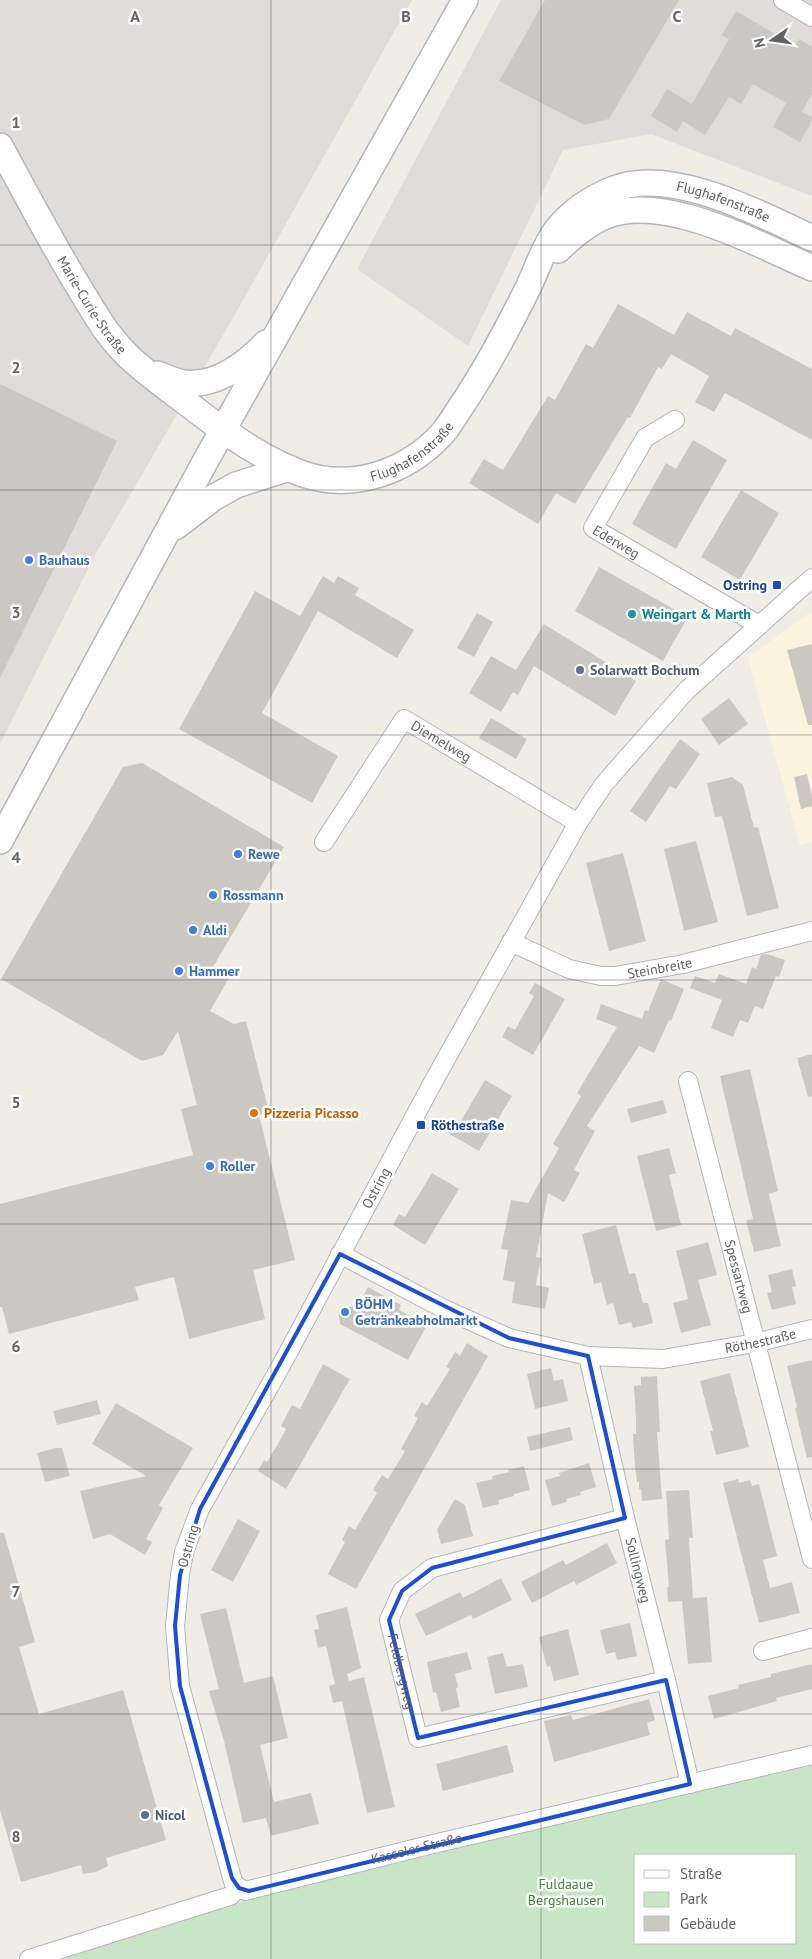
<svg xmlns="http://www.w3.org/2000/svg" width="812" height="1959" font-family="'PT Sans',sans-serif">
  <rect width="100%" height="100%" fill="#f0ede7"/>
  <path fill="#fdf4df" d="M812,611V842L800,845L748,658Z"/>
  <path fill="#dfdcd9" d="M0,0H412L229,325L94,557L0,744Z
    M501,0H812V196L651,134L563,150L468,346L357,269Z"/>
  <path fill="#c8e6c5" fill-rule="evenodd" d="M812,1761V1959H60L236,1903ZM636,1855H796V1943H636Z"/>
  <path fill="#cbc8c3" d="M545,0H679L609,119L584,125L499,81Z
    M736,11L795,46L799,39L812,47V94L802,112L812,117V121L800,142L773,127L786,103L753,84L741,104L729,97L705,135L683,121L677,132L651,116L667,89L692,104L729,39L722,35Z
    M618,304L674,335L687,312L731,336L735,328L812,369V440L725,393L714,412L695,402L709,376L671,354L662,369L658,367L630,418L628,417L575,504L556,493L538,524L469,483L484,459L503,470L548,396L555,400L586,344L593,348Z
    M0,384L117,441L0,678Z
    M693,440L727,460L676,549L632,524L666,463L676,469Z
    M741,490L779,513L740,580L701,557Z
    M599,567L688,617L663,661L575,611Z
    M323,576L334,583L338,576L359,588L355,595L414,630L397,658L318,611L262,713L338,756L312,803L179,729L255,591L300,616Z
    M477,613L493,622L474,657L457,648Z
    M544,624L636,681L615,716L534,666L518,695L513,692L501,712L469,693L491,656L516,670Z
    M812,644V725H808L787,650Z
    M729,698L748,724L719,745L701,719Z
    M491,718L527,739L516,759L479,738Z
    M680,739L700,754L676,789L670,786L646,822L630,811Z
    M142,763L284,847L213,967L230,976L210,1011L234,1024L246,1021L269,1112L259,1115L295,1260L253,1270L265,1319L189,1339L174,1277L135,1287L139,1300L9,1334L2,1307H0V1204L193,1155L181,1109L197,1105L178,1031L163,1055L142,1061L1,979L123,767Z
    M807,774L812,796V806L801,809L794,777Z
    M732,777L743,785L754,828L758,827L779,908L747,916L722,816L715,817L707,783Z
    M696,841L718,922L684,931L664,849Z
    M623,853L646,941L609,951L586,863Z
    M767,954L785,960L779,977L776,976L763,1009L755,1006L748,1023L740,1020L733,1037L711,1028L722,1000L690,988L695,976L715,983L719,974L746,984L752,967L756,969L761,955Z
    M661,979L684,989L671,1021L669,1020L654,1053L639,1046L587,1126L595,1131L574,1170L580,1173L564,1202L548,1193L536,1257L541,1258L536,1285L549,1288L545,1309L512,1303L515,1282L503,1280L508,1250L501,1249L511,1200L528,1203L559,1148L553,1144L581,1096L577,1093L617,1027L596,1019L601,1004L642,1019L645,1010L648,1011Z
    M535,983L565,999L533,1055L502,1037L508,1026L515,1030L534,996L529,993Z
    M812,1054V1096L808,1097L797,1058Z
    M750,1069L778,1191L769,1194L781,1246L754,1252L746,1220L753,1219L720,1076Z
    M485,1080L512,1096L479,1151L446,1132L453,1120L459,1124Z
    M663,1100L667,1113L631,1123L627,1109Z
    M669,1148L676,1173L669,1175L681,1225L656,1231L637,1156Z
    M432,1173L459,1189L425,1245L393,1225L399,1214L405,1217Z
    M616,1225L629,1274L635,1273L643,1303H648L653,1323L633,1328L631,1322L619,1325L613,1303L607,1305L601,1282L594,1284L582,1234Z
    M708,1242L717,1275L698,1280L711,1325L681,1333L673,1303L688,1299L676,1251Z
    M792,1269L796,1286L792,1287L796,1304L772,1310L767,1293L772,1292L768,1275Z
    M368,1287L401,1305L399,1310L427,1325L408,1360L340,1324L339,1316L343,1308L358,1306Z
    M467,1343L488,1356L356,1589L328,1574L345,1542L342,1540L349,1526L355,1530L377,1493L373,1490L382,1475L388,1479L405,1451L401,1449L418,1418L414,1416L422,1402L427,1406L450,1369L446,1367L455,1352L460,1356Z
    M812,1360V1457L807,1458L795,1408L797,1407L787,1366Z
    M323,1364L350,1379L286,1489L258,1471L264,1460L267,1462L279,1442L286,1429L281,1426L292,1405L300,1409Z
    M551,1368L554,1381L563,1379L568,1401L535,1409L527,1374Z
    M730,1373L749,1447L716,1455L710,1431H713L700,1381Z
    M657,1376L660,1432H657L662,1499L642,1501L641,1489H639V1482H637L635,1466L633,1434H636V1420L634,1386L641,1385V1377Z
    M97,1400L101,1414L57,1425L53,1411Z
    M116,1403L193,1448L159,1505L163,1508L146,1539L152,1542L145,1555L110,1534L93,1539L80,1491L146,1476L92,1444Z
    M570,1427L573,1440L530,1451L527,1437Z
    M56,1448H62L70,1476L45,1482L37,1453Z
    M589,1463L596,1487L580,1492L581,1495L566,1499L567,1502L552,1506L545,1480L560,1476L559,1473Z
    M524,1466L530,1490L514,1494V1496L498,1500L499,1504L483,1508L476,1483L493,1479L492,1476L509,1472L508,1470Z
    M738,1479L739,1483L750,1480L752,1486L759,1484L777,1556L763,1560L770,1588L792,1582L800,1613L759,1623L723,1483Z
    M689,1490L693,1538H689L693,1598L707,1597L712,1662L688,1664L682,1601L668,1602L667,1587H669L665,1540L669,1539L666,1491Z
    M455,1499L465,1505L473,1536L441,1544L437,1530Z
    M238,1519L260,1531L233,1582L211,1570Z
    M0,1533H4L35,1642L19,1647L39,1714L123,1690L166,1840L106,1858L108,1866L96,1872L83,1874L81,1865L21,1882L0,1810Z
    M607,1543L617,1563L576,1585L574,1581L532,1603L521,1582L563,1560L566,1565Z
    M501,1578L512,1600L473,1619L471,1615L426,1636L415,1614L460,1592L463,1598Z
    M347,1607L361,1668L347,1674L349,1681L364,1677L395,1807L367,1813L342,1701L333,1703L329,1686L335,1684L326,1646L318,1648L314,1630L319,1629L316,1615Z
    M226,1608L244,1683L273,1676L288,1738L260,1745L274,1802L311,1793L319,1824L271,1836L266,1818L243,1823L224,1741L209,1691L219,1689L200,1614Z
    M630,1623L637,1656L617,1660L615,1652L606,1654L600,1630Z
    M568,1629L579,1675L554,1681L550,1666L547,1667L539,1637Z
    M467,1652L472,1669L455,1674L458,1687L456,1688L460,1707L441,1712L436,1692L433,1693L427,1662Z
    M503,1653L507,1667L523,1664L528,1687L495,1694L487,1657Z
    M812,1664V1689L776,1698L777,1701L714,1719L708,1696L739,1688L738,1685L771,1677V1674Z
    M649,1699L655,1720L647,1723L650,1735L554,1762L544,1721L571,1715L573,1720Z
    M507,1745L514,1772L443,1791L436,1764Z"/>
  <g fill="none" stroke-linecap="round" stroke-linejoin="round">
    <defs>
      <g id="street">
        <path d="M783,0L812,17"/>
        <path id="s1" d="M675,420L645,438L593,528L759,625"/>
        <path id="s2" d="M812,578L686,691L604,784L578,823L432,1084L282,1364L200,1509L184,1552L180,1575L175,1626L180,1686L232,1878L234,1884L245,1891L429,1845L812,1755"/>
        <path id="s3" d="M324,842L404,719L578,823"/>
        <path id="s4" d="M511,942L569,969L601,976H615L683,964L812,931"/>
        <path id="s5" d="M688,1081L812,1559"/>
        <path id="s6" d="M340,1254L444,1309L509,1338L588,1356L663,1359L755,1343L812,1329"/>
        <path id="s7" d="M588,1356L625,1518L666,1680L690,1784"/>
        <path id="s8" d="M625,1518L432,1568L402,1591L389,1620L418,1738L666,1680"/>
        <path d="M763,1651L812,1638"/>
        <path d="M29,1959L230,1896L239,1888"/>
      </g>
      <g id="secondary">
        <path id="s9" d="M0,146C26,194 51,242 80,289C93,311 107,335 126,354C145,373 170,390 192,407C223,431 266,461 303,474C353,491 407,472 442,434C448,427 453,419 458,411C485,372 507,330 528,288C537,269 543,249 555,232C570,212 591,198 614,189C671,166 760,214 812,238"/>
        <path d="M558,250C572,237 585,225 603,217C663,191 756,244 812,268"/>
        <path d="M157,374C165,377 174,381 183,383C215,387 245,365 266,343"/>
        <path d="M175,527L213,498L236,485L289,468"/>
        <path d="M0,841L206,460L465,0"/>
      </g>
    </defs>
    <use href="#street" stroke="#b2b5b9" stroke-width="20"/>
    <use href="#secondary" stroke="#b3b7bb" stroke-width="28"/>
    <use href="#street" stroke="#fff" stroke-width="18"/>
    <use href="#secondary" stroke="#fff" stroke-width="25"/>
  </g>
  <path fill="none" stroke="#1d4ed8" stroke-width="4" stroke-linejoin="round" d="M340,1254L509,1338L588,1356L625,1518L432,1568L402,1591L389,1620L418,1738L666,1680L690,1784L249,1891L239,1888L232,1878L180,1686L175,1626L180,1575L200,1509Z"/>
  <path fill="none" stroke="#5e6367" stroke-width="1" stroke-opacity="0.55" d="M271,0V1959M541,0V1959M0,245H812M0,490H812M0,735H812M0,980H812M0,1224H812M0,1469H812M0,1714H812"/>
  <g fill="#3f7fe0" stroke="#fff" stroke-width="2">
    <circle cx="29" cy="560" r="5"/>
    <circle cx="238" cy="854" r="5"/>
    <circle cx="213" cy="895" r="5"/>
    <circle cx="193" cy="930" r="5"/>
    <circle cx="179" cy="971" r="5"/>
    <circle cx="210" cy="1166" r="5"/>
    <circle cx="345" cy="1312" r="5"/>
  </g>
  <g fill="#1a4fb4" stroke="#fff" stroke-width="2">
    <rect x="772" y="580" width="10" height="10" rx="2.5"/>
    <rect x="416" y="1120" width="10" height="10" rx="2.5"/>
  </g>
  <circle fill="#0f9aa8" stroke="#fff" stroke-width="2" cx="632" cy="614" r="5"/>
  <g fill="#5c6f8a" stroke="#fff" stroke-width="2">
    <circle cx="580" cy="670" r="5"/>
    <circle cx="145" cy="1815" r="5"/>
  </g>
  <circle fill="#e8710a" stroke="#fff" stroke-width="2" cx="254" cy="1113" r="5"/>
  <g text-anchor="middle" stroke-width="5" stroke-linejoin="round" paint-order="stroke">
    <g font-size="14" fill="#5e6367" stroke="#fff">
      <text dy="5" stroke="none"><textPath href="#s9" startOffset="1030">Flughafenstraße</textPath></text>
      <text dy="5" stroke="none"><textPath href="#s9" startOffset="184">Marie-Curie-Straße</textPath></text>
      <text dy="5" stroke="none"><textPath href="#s9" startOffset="576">Flughafenstraße</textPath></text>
      <text dy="5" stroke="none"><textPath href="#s1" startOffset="166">Ederweg</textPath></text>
      <text dy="5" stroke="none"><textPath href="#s3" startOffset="190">Diemelweg</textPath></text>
      <text dy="5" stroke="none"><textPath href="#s4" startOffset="156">Steinbreite</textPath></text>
      <text transform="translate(376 1188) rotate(-62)" y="5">Ostring</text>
      <text dy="5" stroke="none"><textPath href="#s5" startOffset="202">Spessartweg</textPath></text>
      <text dy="5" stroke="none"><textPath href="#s6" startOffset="444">Röthestraße</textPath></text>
      <text transform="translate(188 1546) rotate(-74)" y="5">Ostring</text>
      <text dy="5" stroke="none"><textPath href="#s7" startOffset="220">Sollingweg</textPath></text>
      <text dy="5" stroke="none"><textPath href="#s8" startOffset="322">Feldbergweg</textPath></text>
      <text dy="5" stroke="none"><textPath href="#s2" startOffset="1699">Kasseler Straße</textPath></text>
    </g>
    <g font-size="14" font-weight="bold" fill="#366cbe" stroke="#fff" text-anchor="start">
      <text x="39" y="565">Bauhaus</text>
      <text x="248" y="859">Rewe</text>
      <text x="223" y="900">Rossmann</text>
      <text x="203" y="935">Aldi</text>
      <text x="189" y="976">Hammer</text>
      <text x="220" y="1171">Roller</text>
      <text x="355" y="1309">BÖHM<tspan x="355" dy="16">Getränkeabholmarkt</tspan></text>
    </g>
    <g font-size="14" font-weight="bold" fill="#164399" stroke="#fff" text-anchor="end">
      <text x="767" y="590">Ostring</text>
      <text x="431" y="1130" text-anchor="start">Röthestraße</text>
    </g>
    <g font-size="14" font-weight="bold" fill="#0d838f" stroke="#fff" text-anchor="start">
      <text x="642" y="619">Weingart &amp; Marth</text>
    </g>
    <g font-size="14" font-weight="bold" fill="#4e5e75" stroke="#fff" text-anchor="start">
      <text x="590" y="675">Solarwatt Bochum</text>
      <text x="155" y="1820">Nicol</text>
    </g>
    <g font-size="14" font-weight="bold" fill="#c56008" stroke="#fff" text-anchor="start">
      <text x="264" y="1118">Pizzeria Picasso</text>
    </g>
    <g font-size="14" fill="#3b8438" stroke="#fff">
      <text x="566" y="1889">Fuldaaue<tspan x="566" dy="16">Bergshausen</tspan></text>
    </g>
  </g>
  <g font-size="16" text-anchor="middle" font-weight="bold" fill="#5e6367" stroke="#fff" stroke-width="5" stroke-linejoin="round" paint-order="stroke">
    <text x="135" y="22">A</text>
    <text x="406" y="22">B</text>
    <text x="677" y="22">C</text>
    <text x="16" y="128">1</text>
    <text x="16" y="373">2</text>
    <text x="16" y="618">3</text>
    <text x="16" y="863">4</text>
    <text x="16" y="1108">5</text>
    <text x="16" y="1352">6</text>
    <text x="16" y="1597">7</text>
    <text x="16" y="1842">8</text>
  </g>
  <rect x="634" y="1854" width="162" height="90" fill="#ffffff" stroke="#bfc1c2"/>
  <rect x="644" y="1870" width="25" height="8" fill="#ffffff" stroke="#bfc1c2"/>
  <text x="680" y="1879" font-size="15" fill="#5e6367">Straße</text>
  <rect x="644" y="1892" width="25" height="15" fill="#c8e6c5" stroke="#bfc1c2"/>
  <text x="680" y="1904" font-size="15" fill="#5e6367">Park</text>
  <rect x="644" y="1916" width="25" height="15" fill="#cbc8c3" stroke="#bfc1c2"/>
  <text x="680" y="1929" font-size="15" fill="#5e6367">Gebäude</text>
  <g transform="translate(772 40) rotate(257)" stroke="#ffffff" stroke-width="4" paint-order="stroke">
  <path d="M0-4L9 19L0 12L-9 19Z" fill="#5e6367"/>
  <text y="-8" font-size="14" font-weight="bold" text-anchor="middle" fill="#5e6367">N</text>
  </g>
</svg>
